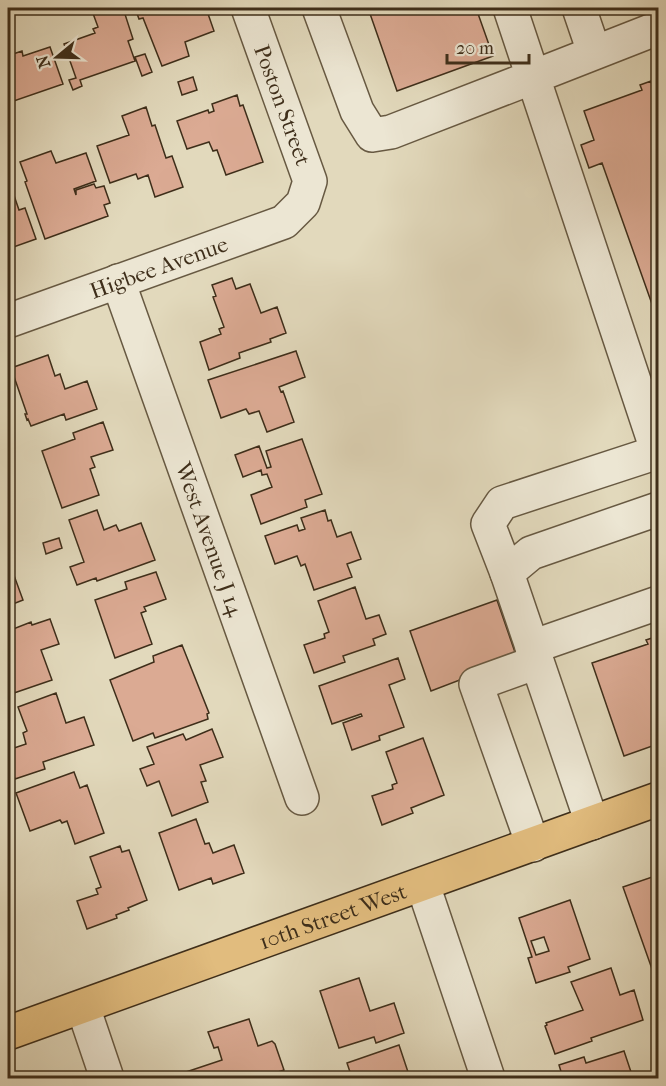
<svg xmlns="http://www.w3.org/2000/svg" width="666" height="1086" font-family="'IM FELL French Canon',serif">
  <rect width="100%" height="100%" fill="#e2d9bc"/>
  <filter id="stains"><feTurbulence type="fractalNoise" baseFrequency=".00333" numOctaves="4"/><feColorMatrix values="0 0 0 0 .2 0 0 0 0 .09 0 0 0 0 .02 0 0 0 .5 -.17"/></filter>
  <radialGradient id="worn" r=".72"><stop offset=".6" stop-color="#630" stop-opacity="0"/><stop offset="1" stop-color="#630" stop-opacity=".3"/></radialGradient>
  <path fill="#dbaa93" stroke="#3e2e1a" stroke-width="1.5" fill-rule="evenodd" d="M91,8H123L133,39L128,41L135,61L80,80L82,86L73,90L69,80L76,78L64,44L95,33L93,29L98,27Z
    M135,8H206L214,31L185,42L189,56L162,66L143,18L139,19Z
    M368,8H476L493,56L397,91Z
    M8,39L13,54L22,51L23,56L50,47L63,84L8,103Z
    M145,54L152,72L142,76L135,57Z
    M193,77L197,90L182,95L178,82Z
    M651,81L652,85L658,83V321L602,163L589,168L581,145L594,140L584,111L642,90L640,85Z
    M237,95L240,106L243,105L263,162L226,175L217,150L213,151L209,142L187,149L177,121L208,110L209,113L214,111L212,104Z
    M146,107L152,126L155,125L166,158L172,156L183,187L155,197L148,175L138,179L136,174L110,183L97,146L129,135L122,116Z
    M51,151L56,163L86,153L96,181L74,189L76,195V190L94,184L96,188L104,186L110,203L104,205L108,216L45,239L25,182L27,181L20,162Z
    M8,178L19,210L25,208L36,239L8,249Z
    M232,278L236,289L250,284L261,313L277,307L286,333L270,339L271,342L239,353L240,358L209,370L200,342L221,334L219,329L224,327L213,297L216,296L212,285Z
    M296,351L305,377L279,387L281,392L283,391L294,422L267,432L259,411L249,414L246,409L221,418L208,380Z
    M48,355L55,376L60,374L65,389L87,381L97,409L66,420L64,414L31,426L28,419L27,420L25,414H27L11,368Z
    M103,422L113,450L91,457L95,467L90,469L99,495L62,508L42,451L75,439L73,433Z
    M302,439L322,494L305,500L307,507L261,524L251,495L272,487L267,474L262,475L261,470L243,477L235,455L259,446L267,468L271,467L266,451Z
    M97,510L104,530L116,525L119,531L141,523L155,560L97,581L96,578L77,585L70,567L84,562L69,520Z
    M325,510L328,521L331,520L337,537L351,532L361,559L347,564L352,577L314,590L305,564L301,566L297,556L275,564L265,536L297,525L299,531L305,529L301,518Z
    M59,538L62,548L46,554L43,543Z
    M8,559L23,600L8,606Z
    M156,572L166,599L144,607L146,611L141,613L152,644L115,658L95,600L127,589L125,582Z
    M355,587L366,619L379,615L386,634L373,639L375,645L343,656L345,662L314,673L304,645L325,638L324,634L329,632L318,601Z
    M497,600L517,658L431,691L410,631Z
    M50,619L59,644L41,650L52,680L14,693L8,675V631L31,622L32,625Z
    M658,636V744L624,756L592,663L648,644L646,640Z
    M182,645L209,713L207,714L208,719L155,738L153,733L133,741L110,680L154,662L153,656Z
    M398,658L405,679L389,685L404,727L379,736L380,740L352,750L343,723L362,716L361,714L332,724L319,686Z
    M56,693L66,723L84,717L94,745L43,762L45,769L15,779L8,759V750L26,744L23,733L27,731L18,707Z
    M212,729L223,757L200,765L206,781L201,782L208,802L172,816L159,781L147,786L140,769L154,764L147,747L183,734L186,740Z
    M423,738L444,795L411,808L413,813L382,825L372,796L393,789L392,785L397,783L386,752Z
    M74,772L80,788L87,785L104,833L75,844L67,821L62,823L60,820L30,831L16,793Z
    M196,819L205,844L209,843L213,853L234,845L244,873L213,884L211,878L179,890L159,833Z
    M120,846L122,852L129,850L147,900L128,908L129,910L116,915L117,918L87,929L77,901L98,894L96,889L101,887L90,857Z
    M658,875V986L623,887Z
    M570,900L590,959L568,967L570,972L536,983L528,958L532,957L519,918ZM544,937L549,951L536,955L531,941Z
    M611,968L620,995L634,990L643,1020L591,1038L592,1041L555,1054L545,1026L547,1025L546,1023L583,1010L571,982Z
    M359,978L370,1011L394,1003L404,1033L376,1043L374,1037L339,1048L320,991Z
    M249,1019L258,1046L272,1041L275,1044L284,1070L260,1078H185L183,1073L222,1060L218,1047L214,1048L208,1032Z
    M399,1045L410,1078H352L347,1063Z
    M624,1051L633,1078H563L559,1065L584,1057L586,1063Z"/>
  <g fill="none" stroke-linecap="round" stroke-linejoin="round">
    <defs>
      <g id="minor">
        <path d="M319,8L357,111L372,135L391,132L533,77L510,8"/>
        <path d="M579,8L594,52"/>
        <path id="s1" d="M118,281L302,798"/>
        <path id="s2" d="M8,321L284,222L303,203L310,181L248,8"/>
        <path d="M658,453L533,77L658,28"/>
        <path d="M507,573L488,524L502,503L658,452"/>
        <path d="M532,647L658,603"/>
        <path d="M592,823L507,573L531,553L658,509"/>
        <path d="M533,845L476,684L537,662"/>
        <path d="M423,885L488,1078"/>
        <path d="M83,1007L107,1078"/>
      </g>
      <g id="major">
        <path id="s3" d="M8,1033L658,799"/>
      </g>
    </defs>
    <use href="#minor" stroke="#675942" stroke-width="36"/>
    <use href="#major" stroke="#3e2e1a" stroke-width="36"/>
    <use href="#minor" stroke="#ece6d3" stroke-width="33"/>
    <use href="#major" stroke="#e1bc7e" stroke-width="33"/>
  </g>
  <g text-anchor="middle" stroke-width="4.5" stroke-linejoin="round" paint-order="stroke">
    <g font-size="22" fill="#3e2e1a" stroke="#ece6d3">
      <text transform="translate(283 105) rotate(70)" y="8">Poston Street</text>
      <text dy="8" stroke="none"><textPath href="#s2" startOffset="160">Higbee Avenue</textPath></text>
      <text dy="8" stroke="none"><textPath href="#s1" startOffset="274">West Avenue J 14</textPath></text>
      <text dy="8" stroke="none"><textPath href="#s3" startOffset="345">10th Street West</textPath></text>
    </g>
  </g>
  <rect width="666" height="1086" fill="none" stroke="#e2d9bc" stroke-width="30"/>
  <rect x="9" y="9" width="648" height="1068" fill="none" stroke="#3e2e1a" stroke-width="3"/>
  <rect x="15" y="15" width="636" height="1056" fill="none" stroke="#3e2e1a" stroke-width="1.5"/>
  <g transform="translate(57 57) rotate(251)" stroke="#ece6d3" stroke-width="4.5" paint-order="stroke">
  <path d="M0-4.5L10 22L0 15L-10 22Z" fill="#3e2e1a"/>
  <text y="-9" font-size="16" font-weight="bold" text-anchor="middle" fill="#3e2e1a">N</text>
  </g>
  <path d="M447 54v9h82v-9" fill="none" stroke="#3e2e1a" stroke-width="3"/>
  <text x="456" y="54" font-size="18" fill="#3e2e1a" stroke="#ece6d3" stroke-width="4.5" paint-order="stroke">20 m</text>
  <rect width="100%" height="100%" filter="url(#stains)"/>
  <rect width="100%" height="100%" fill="url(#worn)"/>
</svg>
